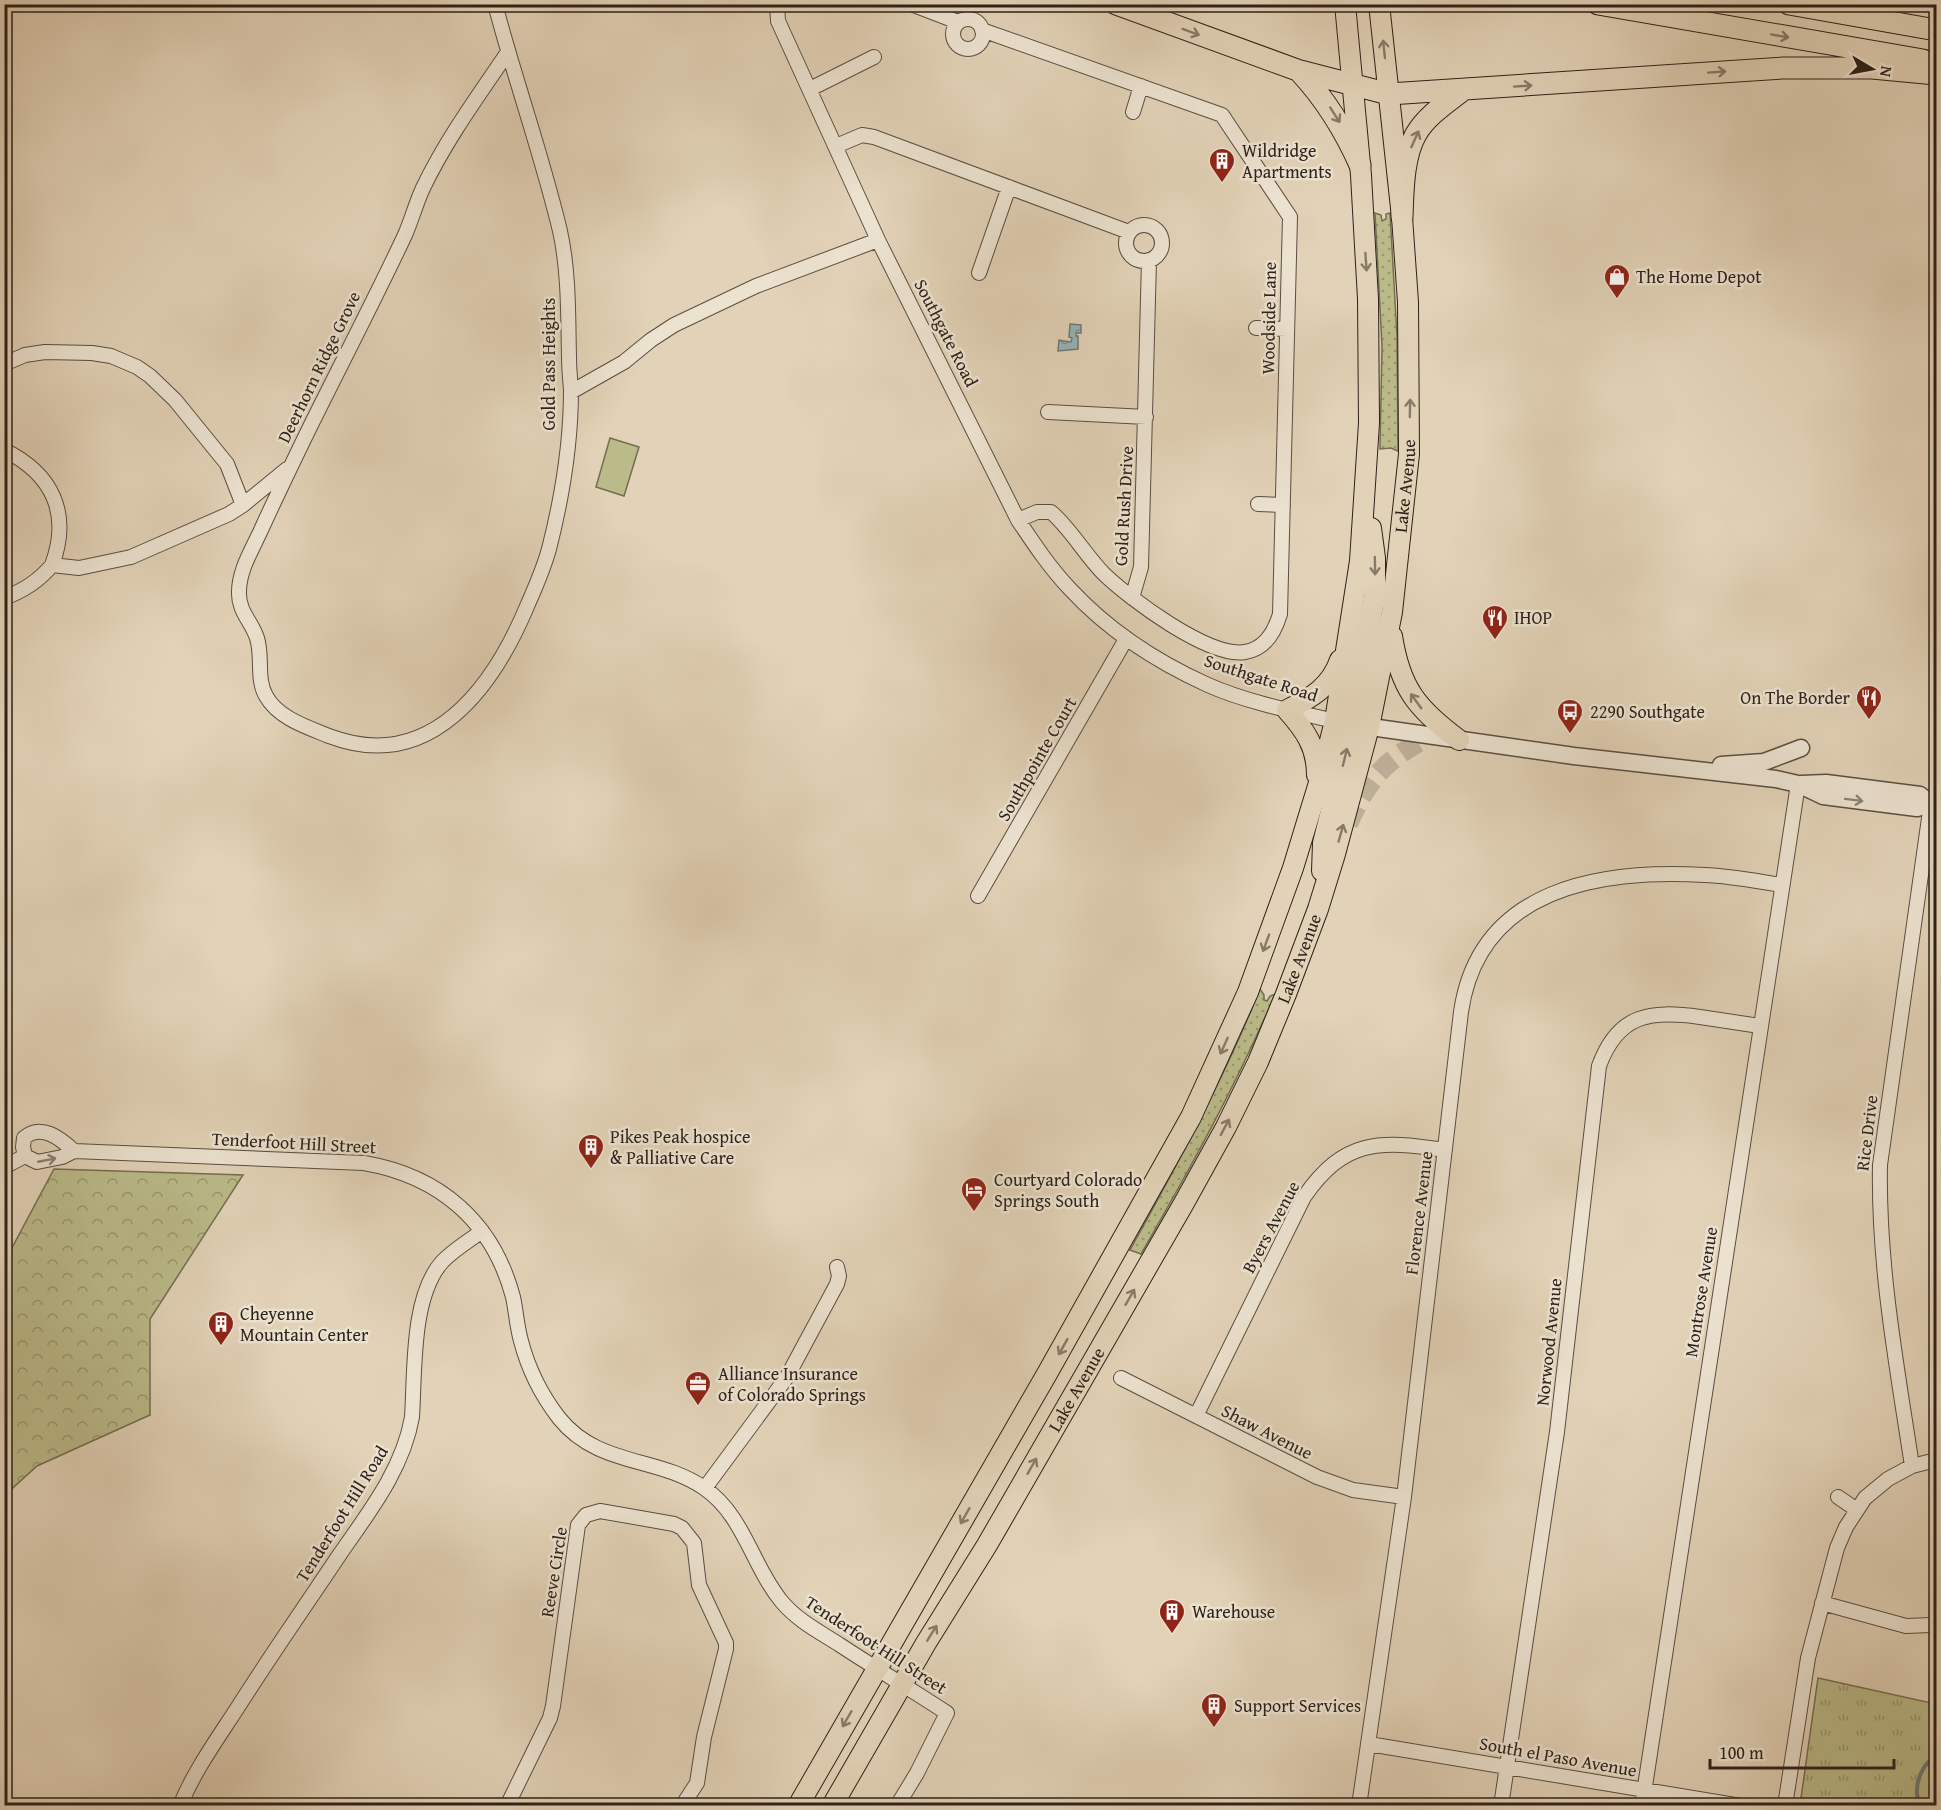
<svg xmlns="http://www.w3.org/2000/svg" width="1941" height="1810" font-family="'Gentium Book Plus',serif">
  <defs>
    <pattern id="grass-dots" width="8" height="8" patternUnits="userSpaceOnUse" patternTransform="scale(1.5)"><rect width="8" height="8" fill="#bbba89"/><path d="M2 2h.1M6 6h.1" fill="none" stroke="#98976f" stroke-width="1.8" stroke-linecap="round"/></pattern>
    <pattern id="forest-crowns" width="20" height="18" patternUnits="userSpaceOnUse" patternTransform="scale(1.5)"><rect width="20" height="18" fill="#bbba89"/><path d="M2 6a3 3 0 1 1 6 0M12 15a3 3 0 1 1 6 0" fill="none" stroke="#98976f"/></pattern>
    <pattern id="park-tufts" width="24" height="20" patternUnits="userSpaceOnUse" patternTransform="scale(1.5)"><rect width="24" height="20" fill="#bbba89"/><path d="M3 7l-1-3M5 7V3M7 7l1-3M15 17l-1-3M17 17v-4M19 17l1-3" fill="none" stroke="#98976f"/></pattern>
    <pattern id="water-ripples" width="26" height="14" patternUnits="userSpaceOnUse" patternTransform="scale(1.5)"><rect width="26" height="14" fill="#98b5b8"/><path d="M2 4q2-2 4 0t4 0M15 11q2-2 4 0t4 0" fill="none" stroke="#7c9395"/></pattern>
  </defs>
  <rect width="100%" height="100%" fill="#e2d2b7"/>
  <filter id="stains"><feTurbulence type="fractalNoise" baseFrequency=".00333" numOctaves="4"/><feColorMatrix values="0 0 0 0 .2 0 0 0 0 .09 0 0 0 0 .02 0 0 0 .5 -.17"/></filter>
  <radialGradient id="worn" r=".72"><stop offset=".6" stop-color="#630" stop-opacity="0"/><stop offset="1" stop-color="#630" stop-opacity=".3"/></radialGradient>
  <path fill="url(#grass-dots)" stroke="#746e52" stroke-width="1.5" d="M1375,213L1381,215L1382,221L1386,219V214L1390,213L1397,336L1398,451L1391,448L1380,449L1382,346Z
    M1260,989L1264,995V1000L1267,1001L1270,996L1275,994C1237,1084 1190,1169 1141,1254L1130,1250C1177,1165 1224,1079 1260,989Z"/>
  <path fill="url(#forest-crowns)" stroke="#746e52" stroke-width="1.5" d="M54,1169L243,1175L150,1319V1415L37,1466L5,1495V1261Z"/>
  <path fill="url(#park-tufts)" stroke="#746e52" stroke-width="1.5" d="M1818,1678L1936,1704V1805H1800Z"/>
  <path fill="#bbba89" stroke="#746e52" stroke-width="1.5" d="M610,438L639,447L624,496L596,487Z"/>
  <path fill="url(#water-ripples)" stroke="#6d7a79" stroke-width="1.5" d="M1070,324L1081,325V333H1076V336H1078V349L1058,351L1059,340L1071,342L1072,338L1069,337Z"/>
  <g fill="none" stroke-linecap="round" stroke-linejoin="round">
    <path stroke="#6d7a79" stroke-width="4" d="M1920,1806C1919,1801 1916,1795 1917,1790C1917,1777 1925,1762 1936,1756"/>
    <path stroke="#beaf98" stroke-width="20" stroke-dasharray="20 10" stroke-linecap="butt" d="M1348,824C1369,777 1385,761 1429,736"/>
    <defs>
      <path id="minor" d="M495,4C515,80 542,155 560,231C569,272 568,315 569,357C569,368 570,379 571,390C571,442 562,498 549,549C544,567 536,586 528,604C494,686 431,775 329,736C307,727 278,718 266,696C256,679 263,657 257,638C252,622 238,611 239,592C239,570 252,550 261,530C276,497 292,464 308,431C340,366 374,301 405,235C412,219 416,203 423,188C446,140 478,96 508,52
        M777,4L778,21L878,240L1018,520C1034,544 1050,568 1070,589C1108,630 1157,662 1208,685C1246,702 1295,712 1335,721
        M911,4L958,22
        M953 34a15 15 0 1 1 30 0a15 15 0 1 1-30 0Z
        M982,30L1222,115L1290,217L1280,614C1275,631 1265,649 1245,652C1209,658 1130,599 1104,574C1085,555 1071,529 1051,512H1037L1018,520
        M810,89L874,57
        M1133,112L1141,86
        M836,146L862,135L874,137L1129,232
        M1126 243a18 18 0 1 1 36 0a18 18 0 1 1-36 0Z
        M979,273L1009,187
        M1256,328L1287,329
        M4,364L25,355L45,352L92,353L111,356L137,367L150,376L175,400L227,464L243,505
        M571,392L624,362L651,340L674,325L756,286L878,240
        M1048,412L1146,417
        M4,450C53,474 71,514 52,565L79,568L131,557L229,514L243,505L287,469
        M1258,504L1283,505
        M4,598C23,591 39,581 52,565
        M1132,598L1141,567L1149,260
        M978,896L1126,639
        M74,1151C60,1138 41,1123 24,1138L23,1147L25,1156L37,1162L62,1157L74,1151L364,1163C440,1176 493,1222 513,1297C516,1311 517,1327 521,1341C528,1368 542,1396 559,1418C598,1467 658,1456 704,1488C744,1515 752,1566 782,1602C798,1621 820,1632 840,1645C875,1668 912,1690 947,1713L917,1773L897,1806
        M4,1167L25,1156
        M1121,1378L1317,1477L1353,1490L1404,1497
        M1196,1416L1304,1197C1344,1139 1379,1140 1445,1150
        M1912,1466C1897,1367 1878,1266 1880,1165L1931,804
        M705,1488L787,1377L837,1284L839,1276L837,1267
        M1838,1497L1857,1510
        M1822,1603L1906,1626L1931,1625
        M1369,1744L1741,1806
        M180,1806C194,1771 218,1738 238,1707C271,1655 306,1605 340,1554C369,1512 403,1469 412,1417C415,1372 411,1297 442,1262C453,1250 469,1241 482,1231
        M507,1806L550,1718L553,1706L578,1525L586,1515L600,1511L674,1524L682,1528L694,1543L699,1585L726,1643V1649L704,1737L697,1783L682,1806
        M1359,1806L1404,1497L1461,1012C1479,888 1600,869 1705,875C1731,876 1756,881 1782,885
        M1501,1806L1557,1432L1599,1066C1618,1014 1650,1010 1700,1017C1720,1020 1740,1023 1760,1026
        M1642,1806L1798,784
        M1785,1806L1808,1658L1837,1548L1846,1527L1865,1498L1888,1479L1912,1466L1936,1460"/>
      <path id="tertiary" d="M1357,725L1574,756L1776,779L1798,784L1823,796L1917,808L1931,804H1936
        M1721,765L1764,762L1801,748
        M1801,784L1826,783L1920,795L1931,804"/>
      <g id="primary">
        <path d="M1392,636C1400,688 1417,709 1459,740"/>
        <path d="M1317,775C1317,747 1305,730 1287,710C1311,698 1331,687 1340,660"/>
        <path d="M1322,871L1323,843L1353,724L1375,593V558L1371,528"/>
        <path d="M798,1806L1048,1372L1191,1117L1248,992L1293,868L1322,773L1335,721L1360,561L1369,423L1368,299L1361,175L1345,4"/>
        <path id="s1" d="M832,1806L926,1643L987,1545L1184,1203L1226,1127L1258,1062L1286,994L1318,909L1335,854L1369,727L1392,612L1409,454L1408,302L1402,217L1379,4"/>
      </g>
      <path id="trunk" d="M1116,4L1300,71L1389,94L1783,68H1872L1936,74
        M1598,4L1923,60
        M1789,4L1936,30
        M1300,72C1326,100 1344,129 1360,165
        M1402,217C1403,191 1403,157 1416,134C1427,115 1448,102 1464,89"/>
    </defs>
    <use href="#minor" stroke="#5a4e41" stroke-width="16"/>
    <use href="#tertiary" stroke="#5a4e41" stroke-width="19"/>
    <use href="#primary" stroke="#2d221a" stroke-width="22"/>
    <use href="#trunk" stroke="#2d221a" stroke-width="23"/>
    <use href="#minor" stroke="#ece2d0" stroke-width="14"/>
    <use href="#tertiary" stroke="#ece2d0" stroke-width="16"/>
    <use href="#primary" stroke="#e2d2b7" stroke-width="20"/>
    <use href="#trunk" stroke="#e2d2b7" stroke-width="21"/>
  </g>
  <defs><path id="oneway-shaft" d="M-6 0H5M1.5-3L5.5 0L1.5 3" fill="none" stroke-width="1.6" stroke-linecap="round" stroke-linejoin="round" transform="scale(1.5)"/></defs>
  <g stroke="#887a68">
    <use href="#oneway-shaft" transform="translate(1191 32) rotate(20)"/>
    <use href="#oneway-shaft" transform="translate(1780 36) rotate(10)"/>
    <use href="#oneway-shaft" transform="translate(1384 49) rotate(-96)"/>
    <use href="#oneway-shaft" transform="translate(1717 72) rotate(-4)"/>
    <use href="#oneway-shaft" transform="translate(1523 86) rotate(-4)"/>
    <use href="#oneway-shaft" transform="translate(1335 115) rotate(57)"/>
    <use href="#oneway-shaft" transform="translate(1415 139) rotate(-66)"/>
    <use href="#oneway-shaft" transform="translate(1366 262) rotate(86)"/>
    <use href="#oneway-shaft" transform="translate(1410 408) rotate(-89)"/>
    <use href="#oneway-shaft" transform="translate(1375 566) rotate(89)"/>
    <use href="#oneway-shaft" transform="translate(1416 701) rotate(-126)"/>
    <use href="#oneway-shaft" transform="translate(1345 757) rotate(-76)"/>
    <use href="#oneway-shaft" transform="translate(1341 833) rotate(-74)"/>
    <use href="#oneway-shaft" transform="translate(1266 943) rotate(110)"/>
    <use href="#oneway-shaft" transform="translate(1224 1046) rotate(114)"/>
    <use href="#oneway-shaft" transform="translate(1225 1127) rotate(-62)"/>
    <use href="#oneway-shaft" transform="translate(1130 1297) rotate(-60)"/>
    <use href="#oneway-shaft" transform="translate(1063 1347) rotate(119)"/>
    <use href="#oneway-shaft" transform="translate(1032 1466) rotate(-60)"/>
    <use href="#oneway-shaft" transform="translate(965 1516) rotate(120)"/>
    <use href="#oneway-shaft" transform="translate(932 1633) rotate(-58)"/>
    <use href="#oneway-shaft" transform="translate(847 1719) rotate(120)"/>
  </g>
  <g stroke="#8c8275">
    <use href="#oneway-shaft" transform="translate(1854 800) rotate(7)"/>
    <use href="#oneway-shaft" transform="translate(47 1160) rotate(-11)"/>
  </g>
  <defs>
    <symbol id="building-pin" viewBox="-11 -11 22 30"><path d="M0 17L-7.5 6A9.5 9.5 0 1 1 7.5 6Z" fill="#8f2418" stroke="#ece2d0"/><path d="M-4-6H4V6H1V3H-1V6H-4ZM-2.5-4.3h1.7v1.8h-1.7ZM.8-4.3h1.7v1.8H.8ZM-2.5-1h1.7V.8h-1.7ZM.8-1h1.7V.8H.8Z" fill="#fff"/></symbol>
    <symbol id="shop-pin" viewBox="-11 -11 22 30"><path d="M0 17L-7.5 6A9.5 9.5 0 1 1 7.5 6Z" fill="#8f2418" stroke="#ece2d0"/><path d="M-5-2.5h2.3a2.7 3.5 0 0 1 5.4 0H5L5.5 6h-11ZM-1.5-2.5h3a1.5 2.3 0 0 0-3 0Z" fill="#fff"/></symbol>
    <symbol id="restaurant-pin" viewBox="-11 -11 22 30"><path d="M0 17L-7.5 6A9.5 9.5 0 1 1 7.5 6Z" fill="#8f2418" stroke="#ece2d0"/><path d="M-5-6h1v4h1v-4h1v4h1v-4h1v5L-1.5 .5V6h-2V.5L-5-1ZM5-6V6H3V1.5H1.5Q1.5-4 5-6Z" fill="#fff"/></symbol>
    <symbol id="bus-pin" viewBox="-11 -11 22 30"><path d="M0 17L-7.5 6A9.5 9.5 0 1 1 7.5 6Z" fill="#8f2418" stroke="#ece2d0"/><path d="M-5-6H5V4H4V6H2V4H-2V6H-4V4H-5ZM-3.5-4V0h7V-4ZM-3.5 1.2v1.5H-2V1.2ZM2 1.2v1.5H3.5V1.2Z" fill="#fff"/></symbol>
    <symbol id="hotel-pin" viewBox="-11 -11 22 30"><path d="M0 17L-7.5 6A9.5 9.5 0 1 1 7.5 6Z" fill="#8f2418" stroke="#ece2d0"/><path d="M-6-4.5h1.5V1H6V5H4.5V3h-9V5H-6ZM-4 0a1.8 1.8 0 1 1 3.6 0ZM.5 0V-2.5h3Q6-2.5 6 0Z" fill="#fff"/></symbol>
    <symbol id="office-pin" viewBox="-11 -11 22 30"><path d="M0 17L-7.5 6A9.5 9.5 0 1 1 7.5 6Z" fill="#8f2418" stroke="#ece2d0"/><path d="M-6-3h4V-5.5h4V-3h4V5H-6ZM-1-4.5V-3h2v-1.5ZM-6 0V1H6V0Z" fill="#fff"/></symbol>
  </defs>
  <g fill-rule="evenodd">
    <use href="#building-pin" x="1207" y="146" width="30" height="40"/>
    <use href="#shop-pin" x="1602" y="262" width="30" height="40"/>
    <use href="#restaurant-pin" x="1480" y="603" width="30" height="40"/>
    <use href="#restaurant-pin" x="1854" y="683" width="30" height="40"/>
    <use href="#bus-pin" x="1555" y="697" width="30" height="40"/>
    <use href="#building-pin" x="576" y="1132" width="30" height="40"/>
    <use href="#hotel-pin" x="959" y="1175" width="30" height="40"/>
    <use href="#building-pin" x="206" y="1309" width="30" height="40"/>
    <use href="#office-pin" x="683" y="1369" width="30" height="40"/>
    <use href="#building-pin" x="1157" y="1597" width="30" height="40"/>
    <use href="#building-pin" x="1199" y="1691" width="30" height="40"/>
  </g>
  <g text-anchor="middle" stroke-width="5" stroke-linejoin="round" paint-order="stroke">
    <g font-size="18" fill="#2d221a" stroke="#ece2d0" text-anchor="start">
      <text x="1242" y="157">Wildridge<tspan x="1242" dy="21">Apartments</tspan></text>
      <text x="1636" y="283">The Home Depot</text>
      <text x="1514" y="624">IHOP</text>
      <text x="1850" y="704" text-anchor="end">On The Border</text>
      <text x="1590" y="718">2290 Southgate</text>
      <text x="610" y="1143">Pikes Peak hospice<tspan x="610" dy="21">&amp; Palliative Care</tspan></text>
      <text x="994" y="1186">Courtyard Colorado<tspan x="994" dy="21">Springs South</tspan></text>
      <text x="240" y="1320">Cheyenne<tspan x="240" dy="21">Mountain Center</tspan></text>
      <text x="718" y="1380">Alliance Insurance<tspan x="718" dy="21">of Colorado Springs</tspan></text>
      <text x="1192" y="1618">Warehouse</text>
      <text x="1234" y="1712">Support Services</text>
    </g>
    <g font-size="18" fill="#2d221a" stroke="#ece2d0">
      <text transform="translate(1269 318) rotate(-89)" y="6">Woodside Lane</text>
      <text transform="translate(946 333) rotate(63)" y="6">Southgate Road</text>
      <text transform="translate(549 364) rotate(-90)" y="6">Gold Pass Heights</text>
      <text transform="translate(319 367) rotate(-64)" y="6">Deerhorn Ridge Grove</text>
      <text dy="6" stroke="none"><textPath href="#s1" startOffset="1455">Lake Avenue</textPath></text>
      <text transform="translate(1124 506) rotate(-87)" y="6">Gold Rush Drive</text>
      <text transform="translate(1261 678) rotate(18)" y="6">Southgate Road</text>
      <text transform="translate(1037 759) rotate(-60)" y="6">Southpointe Court</text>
      <text dy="6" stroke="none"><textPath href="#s1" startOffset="969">Lake Avenue</textPath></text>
      <text transform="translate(1867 1133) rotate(-83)" y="6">Rice Drive</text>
      <text transform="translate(294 1143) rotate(3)" y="6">Tenderfoot Hill Street</text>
      <text transform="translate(1419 1213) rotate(-83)" y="6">Florence Avenue</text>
      <text transform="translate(1271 1227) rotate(-62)" y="6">Byers Avenue</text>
      <text transform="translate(1701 1292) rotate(-81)" y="6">Montrose Avenue</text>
      <text transform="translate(1549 1342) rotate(-84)" y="6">Norwood Avenue</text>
      <text dy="6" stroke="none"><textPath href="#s1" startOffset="483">Lake Avenue</textPath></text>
      <text transform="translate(1267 1432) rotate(27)" y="6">Shaw Avenue</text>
      <text transform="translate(342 1514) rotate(-58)" y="6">Tenderfoot Hill Road</text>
      <text transform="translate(554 1572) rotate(-81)" y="6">Reeve Circle</text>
      <text transform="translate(876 1645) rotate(33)" y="6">Tenderfoot Hill Street</text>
      <text transform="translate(1558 1757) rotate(10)" y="6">South el Paso Avenue</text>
    </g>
  </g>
  <rect width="1941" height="1810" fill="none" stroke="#e2d2b7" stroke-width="24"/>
  <rect x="6" y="6" width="1929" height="1798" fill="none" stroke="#2d221a" stroke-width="3"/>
  <rect x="12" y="12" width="1917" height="1786" fill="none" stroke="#2d221a" stroke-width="1.5"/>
  <g transform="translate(1872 69) rotate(100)" stroke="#ece2d0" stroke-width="4.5" paint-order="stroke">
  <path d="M0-4.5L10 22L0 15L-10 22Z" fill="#2d221a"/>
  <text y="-9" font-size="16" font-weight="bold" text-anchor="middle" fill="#2d221a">N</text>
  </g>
  <path d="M1710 1759v9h184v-9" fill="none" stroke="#2d221a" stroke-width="3"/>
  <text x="1719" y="1759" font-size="18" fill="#2d221a" stroke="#ece2d0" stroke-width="4.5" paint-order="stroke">100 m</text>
  <rect width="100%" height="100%" filter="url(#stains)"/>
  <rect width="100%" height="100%" fill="url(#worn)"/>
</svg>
